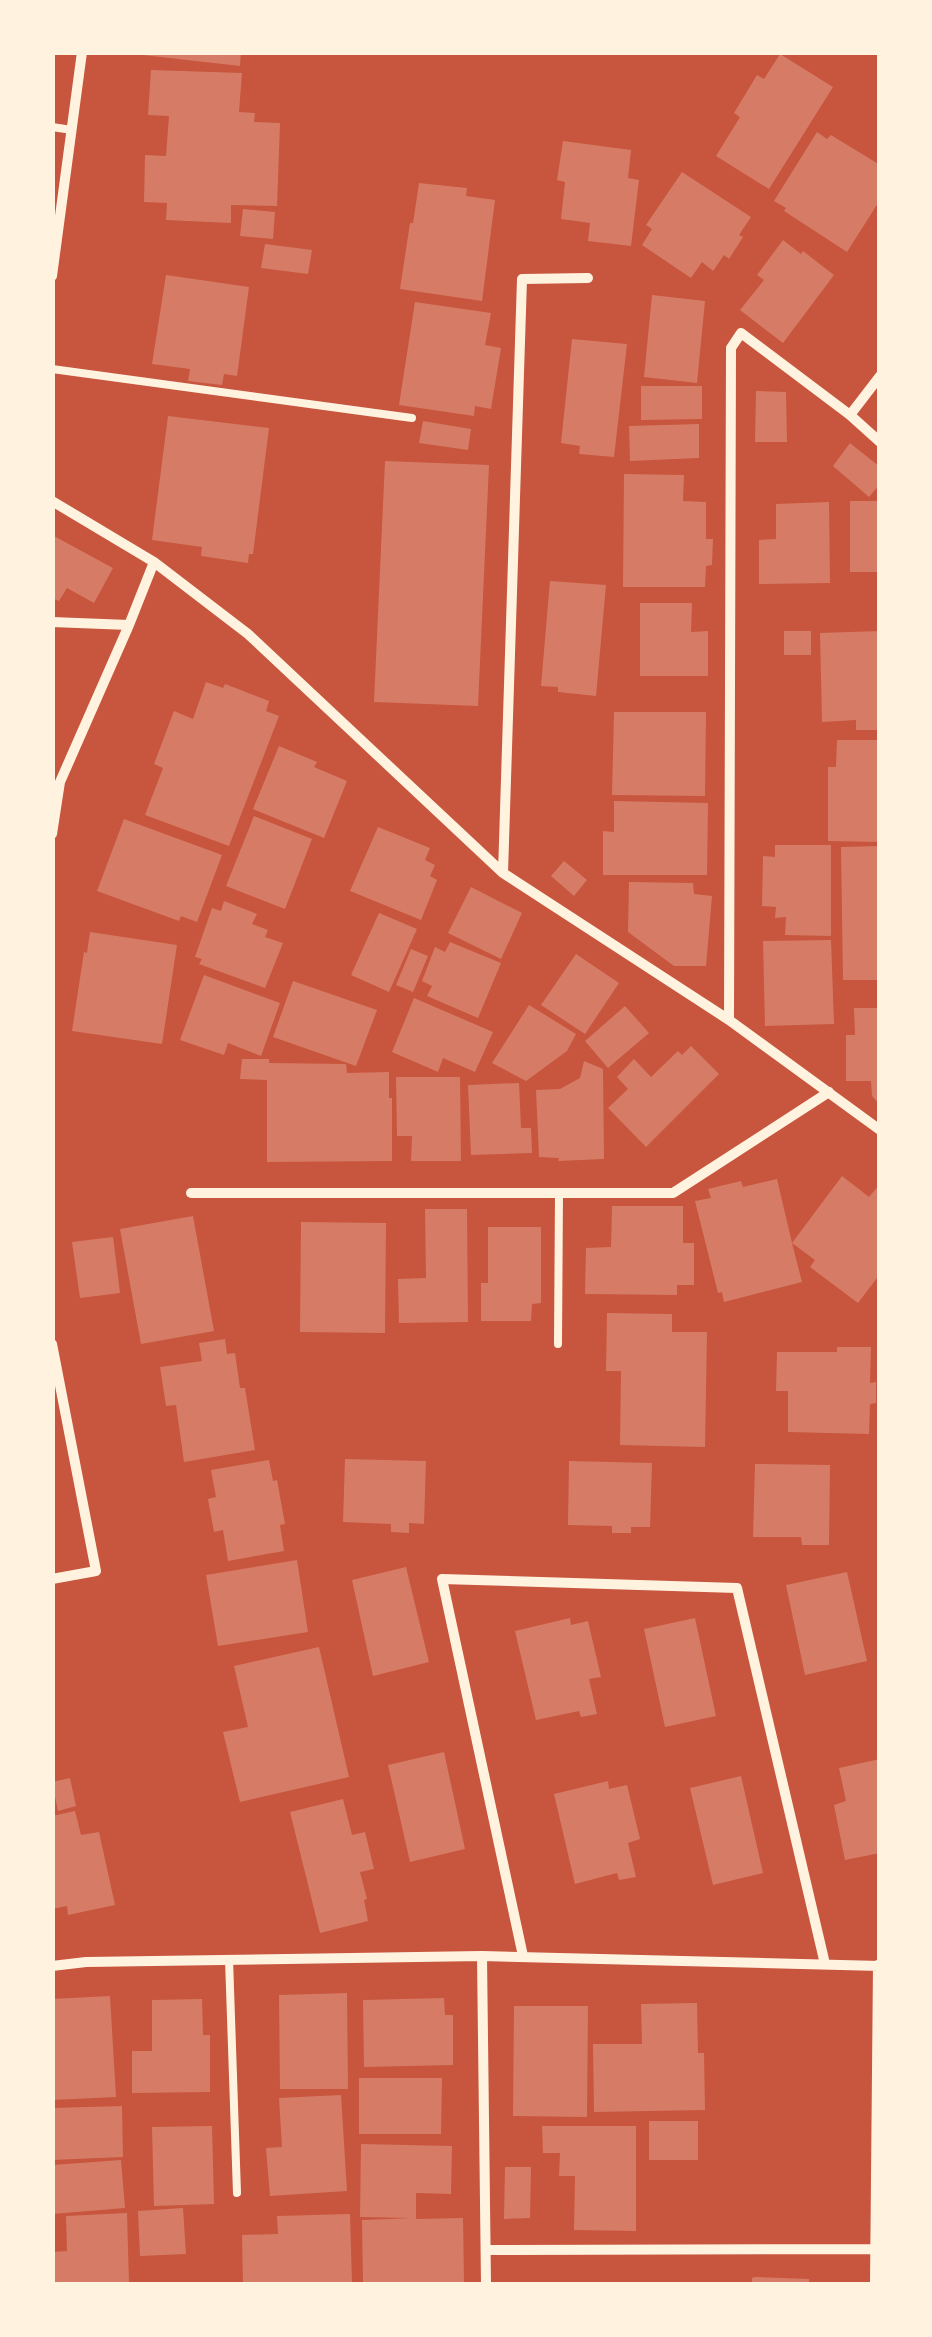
<svg xmlns="http://www.w3.org/2000/svg" width="932" height="2337" font-family="'Space Grotesk',sans-serif">
  <rect width="100%" height="100%" fill="#c8553d"/>
  <path fill="#d67c66" d="M143,52H241L240,66L143,55Z
    M780,54L833,87L769,189L716,156L740,117L734,113L757,75L764,79Z
    M151,70L242,73L239,112L255,113L254,122L280,123L277,206L231,205V223L166,220L167,203L144,202L145,155L166,156L169,116L148,115Z
    M817,132L827,139L831,135L880,165V200L847,252L784,211L786,208L774,201Z
    M563,141L631,150L628,178L639,180L631,246L588,241L590,223L561,219L565,182L557,180Z
    M682,172L751,217L739,235L743,237L729,259L724,255L713,271L702,262L691,278L642,245L652,229L646,225Z
    M419,183L467,188L466,196L495,200L482,301L400,289L410,223H413Z
    M243,209L275,212L273,239L240,236Z
    M783,240L801,254L803,251L834,275L783,343L740,310L764,280L757,275Z
    M265,244L312,250L308,274L261,268Z
    M166,275L249,287L237,376L224,374L222,385L188,381L190,369L152,364Z
    M652,295L705,301L697,383L644,377Z
    M415,302L491,313L485,345L501,348L491,409L475,406L474,416L399,405Z
    M572,339L627,344L614,457L579,454L580,446L561,443Z
    M641,386H702V419L641,420Z
    M756,391L786,392L787,442H755Z
    M168,416L269,428L253,554H249L248,563L201,556L202,547L152,540Z
    M423,421L471,429L468,450L419,443Z
    M699,424V458L630,461L629,426Z
    M850,443L880,467V484L869,497L833,466Z
    M385,461L489,465L478,706L374,702Z
    M624,474L684,475L683,501L706,502V539H713L712,565L706,566L705,587H623Z
    M850,501H880V572H850Z
    M829,502L830,583L759,584V540L776,539V504Z
    M52,535L113,568L94,603L67,588L59,601L52,598Z
    M550,581L606,585L596,696L558,692V687L541,686Z
    M640,603H692L691,632L708,631V676H640Z
    M784,631H811V655H784Z
    M880,631V730H856V720L822,722L820,633Z
    M206,682L223,688L225,684L269,701L266,711L279,716L229,846L145,815L163,768L154,764L174,711L193,719Z
    M614,712H706L705,796L612,795Z
    M837,740H880V842L828,841V767H836Z
    M279,746L317,762L314,767L347,781L324,838L253,809Z
    M614,801L708,803L707,875H603V831L614,832Z
    M254,816L312,839L285,909L226,886Z
    M124,819L222,855L197,922L181,916L179,921L97,891Z
    M378,827L430,848L425,860L435,865L430,876L437,880L421,920L350,891Z
    M775,845H831V936L785,935L786,917L775,918L776,907L762,906L763,856L775,857Z
    M880,846V980H843L841,847Z
    M564,861L587,880L574,896L551,876Z
    M629,882L693,883L694,894L712,896L706,966H674L628,932Z
    M471,887L522,913L501,959L448,933Z
    M224,901L257,914L252,924L268,930L265,937L283,943L265,988L199,964L202,959L195,957L212,908L221,911Z
    M379,913L417,929L389,992L351,975Z
    M90,932L177,945L162,1044L72,1031L84,952L87,953Z
    M831,940L834,1024L765,1026L763,941Z
    M450,942L501,963L478,1018L427,996L432,986L422,981L435,947L445,952Z
    M411,949L428,956L413,992L396,985Z
    M576,954L619,983L585,1034L541,1005Z
    M204,975L280,1003L261,1056L228,1043L224,1055L180,1040Z
    M293,981L377,1010L356,1066L273,1037Z
    M414,998L493,1032L475,1072L443,1058L438,1072L392,1052Z
    M529,1005L576,1034L567,1051L526,1081L492,1063Z
    M625,1006L649,1033L608,1068L585,1041Z
    M854,1008H880V1105L872,1096L871,1081H846V1035H855Z
    M691,1046L719,1074L646,1147L608,1108L628,1089L617,1077L634,1059L651,1077L678,1051L682,1055Z
    M242,1059H269V1063L346,1064L347,1073L389,1072V1098H392V1161L267,1162V1080L240,1079Z
    M584,1061L603,1069L604,1159L558,1161L559,1158L539,1157L536,1090L560,1089L580,1078Z
    M396,1077H460L461,1161H411L412,1136H397Z
    M519,1083L521,1128H531L532,1153L471,1155L468,1085Z
    M842,1176L869,1197L880,1184V1274L858,1303L810,1267L815,1260L792,1243L802,1282L724,1302L722,1292L718,1293L695,1201L711,1198L708,1189L741,1181L743,1187L777,1179L792,1243Z
    M612,1206H683V1243H694V1285H677V1295L585,1294L586,1248L611,1247Z
    M425,1209H467L468,1322L399,1323L398,1279L426,1278Z
    M193,1216L214,1331L141,1344L120,1229Z
    M301,1222L386,1223L385,1333L300,1332Z
    M488,1227H541V1303L532,1304L531,1321H481V1283H488Z
    M113,1237L120,1293L80,1298L72,1242Z
    M607,1313L672,1314V1332H707L705,1447L620,1445L621,1371H606Z
    M225,1339L227,1354L235,1353L240,1388H245L255,1450L184,1462L176,1405L166,1406L160,1367L202,1361L199,1343Z
    M837,1347H871L870,1383L876,1382V1403L870,1404L869,1434L788,1432V1391H776L777,1352H837Z
    M345,1459L426,1461L424,1524L409,1523V1533L391,1532V1524L343,1522Z
    M269,1460L273,1481L277,1480L285,1524L280,1525L284,1551L228,1561L223,1530L214,1532L208,1499L216,1497L211,1470Z
    M569,1461L652,1463L650,1527H631V1533H612V1526L568,1525Z
    M755,1464L830,1465L829,1545H802L801,1537H753Z
    M297,1560L308,1632L218,1646L206,1575Z
    M406,1567L429,1662L373,1676L352,1580Z
    M847,1572L867,1661L805,1675L786,1585Z
    M570,1618L571,1625L588,1621L601,1677L589,1679L597,1714L581,1717L579,1711L536,1720L515,1631Z
    M695,1618L716,1716L665,1727L644,1629Z
    M319,1647L349,1777L240,1802L223,1732L248,1727L234,1666Z
    M444,1752L465,1849L410,1862L388,1765Z
    M880,1759V1853L845,1860L834,1805L846,1801L839,1768Z
    M741,1776L763,1873L713,1885L690,1788Z
    M70,1778L76,1806L58,1811L52,1782Z
    M608,1781L609,1789L627,1785L640,1839L628,1843L636,1877L619,1880L617,1873L575,1884L554,1794Z
    M343,1799L352,1835L365,1832L374,1869L360,1872L367,1899L364,1900L368,1921L320,1933L290,1812Z
    M75,1811L81,1835L99,1832L115,1905L68,1915L67,1906L52,1909V1816Z
    M347,1993L348,2089H280L279,1995Z
    M110,1996L116,2097L52,2100V1999Z
    M444,1998L445,2015H453V2065L364,2067L363,2000Z
    M202,1999L203,2035H210V2092L132,2093V2051H152V2000Z
    M697,2003L698,2053H704L705,2110L594,2112L593,2044H642L641,2004Z
    M514,2006H588L587,2117L513,2116Z
    M359,2078H442L441,2134H359Z
    M341,2095L347,2191L270,2196L266,2148L282,2147L279,2098Z
    M122,2106L123,2157L52,2160V2108Z
    M649,2121H698V2160H649Z
    M212,2126L214,2204L154,2206L152,2127Z
    M542,2126H636V2231L574,2230L575,2176H559L560,2153H543Z
    M361,2144L452,2146L451,2194L416,2193V2219L463,2218L464,2283L363,2284L362,2220L412,2218L360,2217Z
    M121,2160L125,2208L52,2214L53,2165Z
    M505,2167H531L530,2218L504,2219Z
    M183,2208L186,2254L140,2256L138,2211Z
    M127,2213L129,2284H52V2252L67,2251L66,2216Z
    M350,2214L352,2284H243L242,2235L278,2234L277,2216Z
    M755,2277L809,2279V2284H752V2278Z"/>
  <g fill="none" stroke-linecap="round" stroke-linejoin="round">
    <path stroke="#fff3e0" stroke-width="8" d="M52,127L72,130
      M52,369L412,418
      M558,1344L559,1192
      M229,1959L237,2193"/>
    <path stroke="#fff3e0" stroke-width="10" d="M52,276L82,52
      M880,376L850,415L880,442
      M52,501L154,562L248,634L503,873L729,1020L880,1130
      M52,622L129,625L154,562
      M52,834L60,782L129,625
      M503,873L522,279L588,278
      M729,1020L731,348L741,333L850,415
      M191,1193H673L829,1092
      M52,1344L96,1571L52,1579
      M482,1956L486,2284
      M523,1956L442,1579L737,1588L825,1964
      M52,1966L86,1962L482,1956L880,1966
      M486,2250L876,2249
      M875,2284L878,1965"/>
  </g>
  <rect width="932" height="2337" fill="none" stroke="#fff3e0" stroke-width="110"/>
</svg>
